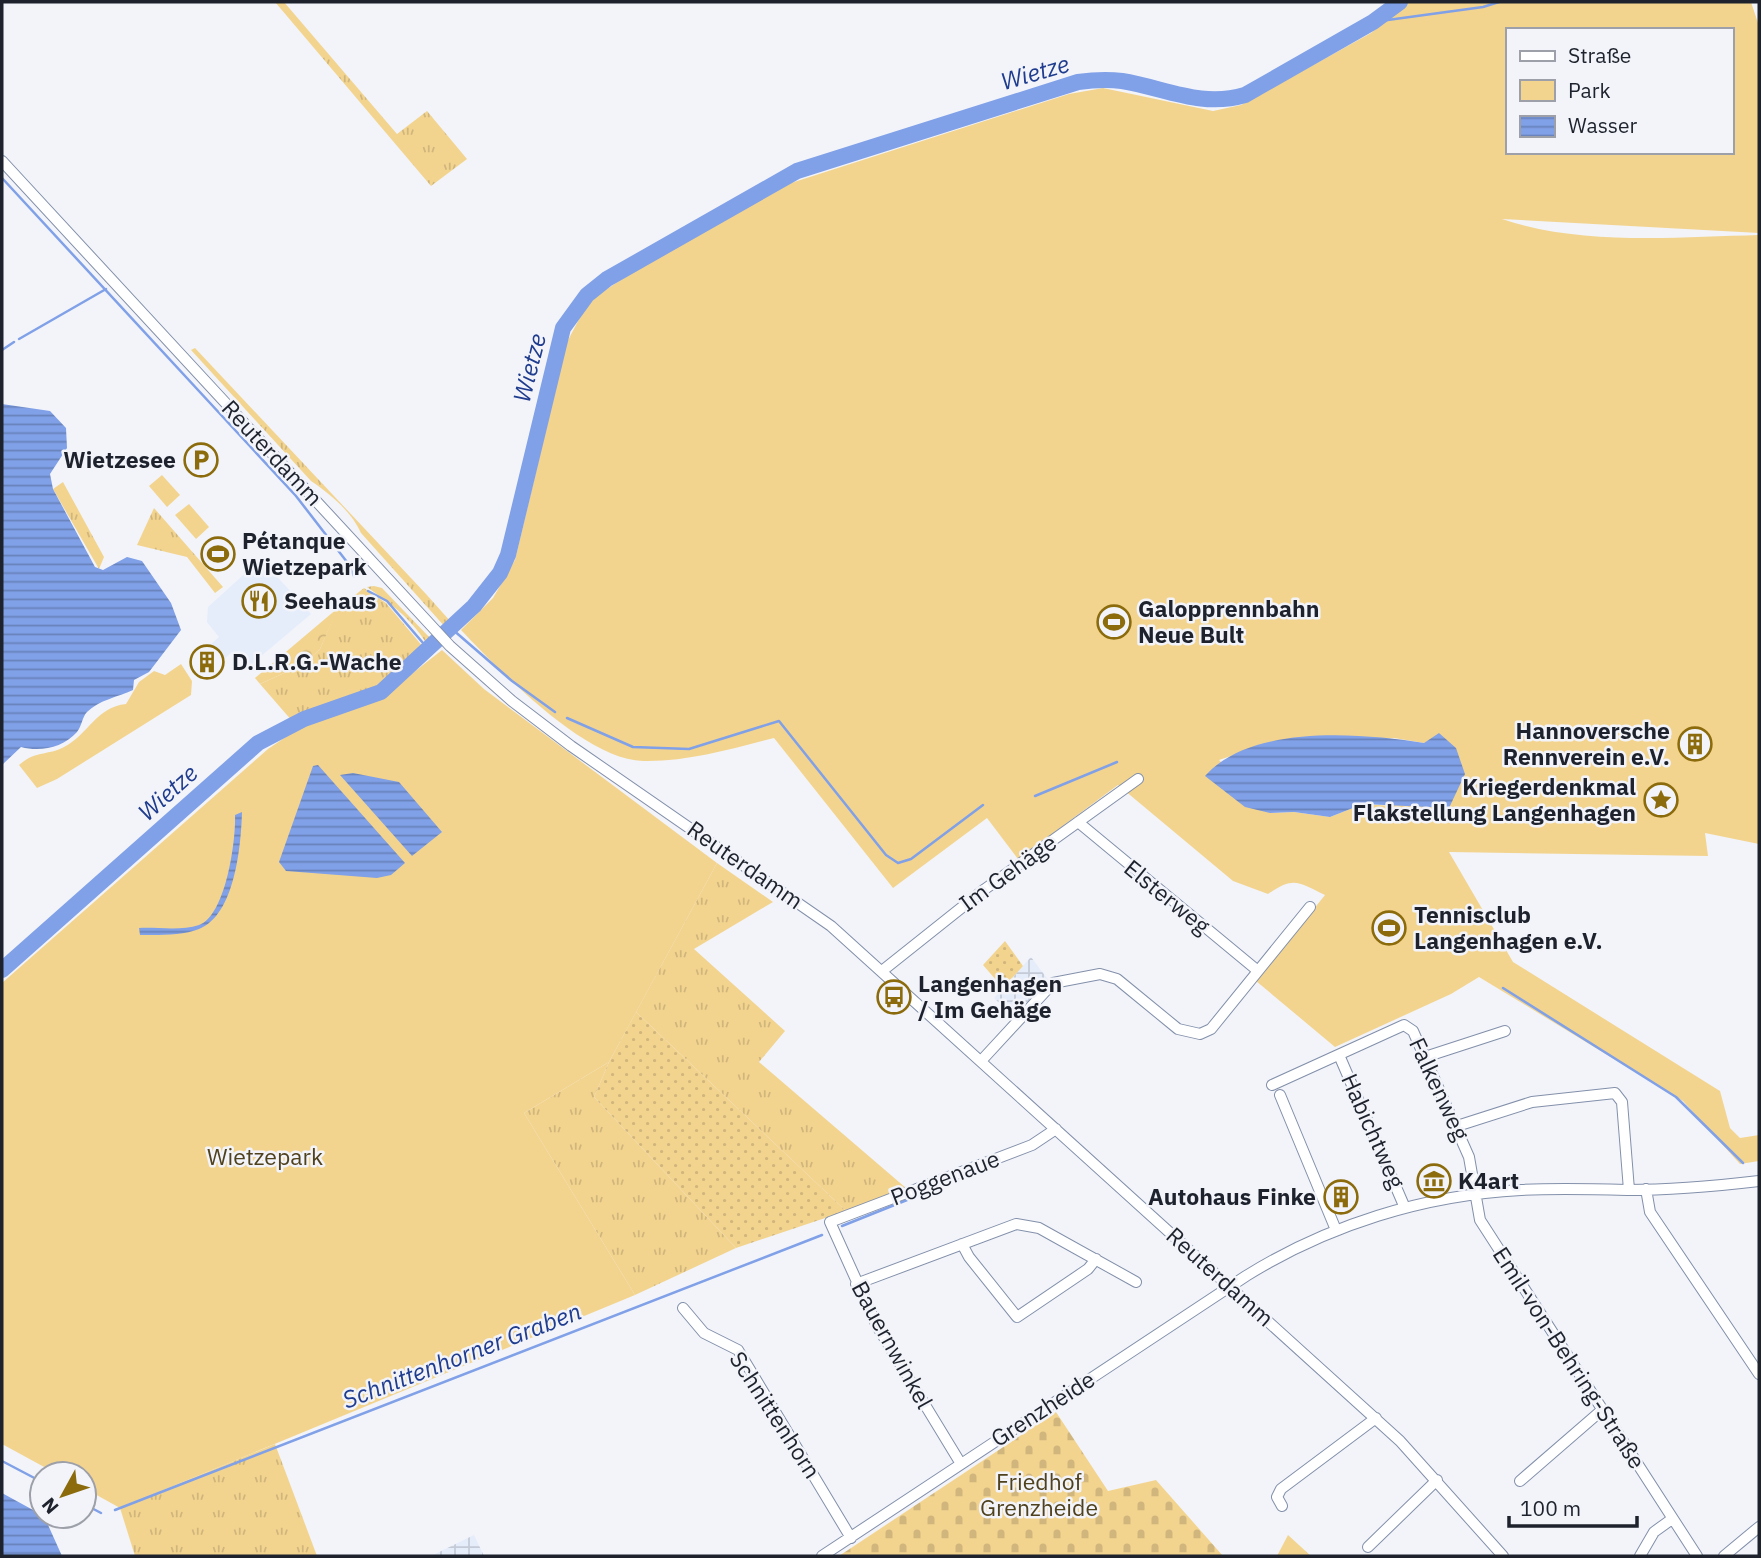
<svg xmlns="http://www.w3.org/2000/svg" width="1761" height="1558" font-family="'IBM Plex Sans',sans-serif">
  <defs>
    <pattern id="industrial-grid" width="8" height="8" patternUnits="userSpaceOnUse" patternTransform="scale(1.75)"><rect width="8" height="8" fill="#e5ecfa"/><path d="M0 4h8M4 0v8" fill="none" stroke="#c4cad6"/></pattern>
    <pattern id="grass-tufts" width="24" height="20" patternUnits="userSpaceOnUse" patternTransform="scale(1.75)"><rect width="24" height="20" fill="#f3d48f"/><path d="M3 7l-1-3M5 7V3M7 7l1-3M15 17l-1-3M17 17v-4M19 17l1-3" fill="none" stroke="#d0b67c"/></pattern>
    <pattern id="forest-crowns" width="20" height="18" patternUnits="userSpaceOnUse" patternTransform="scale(1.75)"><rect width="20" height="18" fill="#f3d48f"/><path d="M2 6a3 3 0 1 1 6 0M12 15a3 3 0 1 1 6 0" fill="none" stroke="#d0b67c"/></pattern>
    <pattern id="cemetery-stones" width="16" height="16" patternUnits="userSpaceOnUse" patternTransform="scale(1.75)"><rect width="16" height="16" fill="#f3d48f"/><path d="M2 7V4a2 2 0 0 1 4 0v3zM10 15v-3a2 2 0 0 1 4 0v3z" fill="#d0b67c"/></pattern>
    <pattern id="garden-dots" width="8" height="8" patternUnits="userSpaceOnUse" patternTransform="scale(1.75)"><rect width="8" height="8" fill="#f3d48f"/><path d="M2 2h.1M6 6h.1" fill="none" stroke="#d0b67c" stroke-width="1.8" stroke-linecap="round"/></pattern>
    <pattern id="water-rules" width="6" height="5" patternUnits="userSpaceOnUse" patternTransform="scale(1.75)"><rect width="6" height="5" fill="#80a0e7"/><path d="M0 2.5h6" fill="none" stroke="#6882bb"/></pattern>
  </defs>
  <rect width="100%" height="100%" fill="#f2f4fa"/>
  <path fill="#e5ecfa" d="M261,559L311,614L247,668L232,652L203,678L190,663L219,637L207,622L208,607Z"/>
  <path fill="url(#industrial-grid)" d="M1031,957L1049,981L1014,1017L994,998Z
    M474,1535L484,1556H431Z"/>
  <path fill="url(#grass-tufts)" d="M275,2H284L397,134L427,111L467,159L431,186Z
    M195,348L426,594L451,622L446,628L361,533C351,511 330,494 311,481L191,350Z
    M63,482L104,557L99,569L53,489Z
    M154,508L223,587L215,593L187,557L137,545Z
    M374,586L382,588L431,639L427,644C409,616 393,606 367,587Z
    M364,588L386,603L424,648L379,689L293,722L260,684L304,664L320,649L334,616L332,613Z
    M717,863L773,902L694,949L785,1031L759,1062L906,1188L846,1211L636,1012Z
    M609,1062L594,1097L736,1248L635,1295L524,1113Z
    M275,1444L317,1556H135L120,1508Z
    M1288,1535L1311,1556H1277Z"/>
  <path fill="url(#forest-crowns)" d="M332,613L335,615L320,649L304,664L260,684L255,678Z"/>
  <path fill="url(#cemetery-stones)" d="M1056,1412L1108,1491L1156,1480L1223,1556H839Z"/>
  <path fill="#f3d48f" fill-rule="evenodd" d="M1409,2H1751L1759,26V233L1502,219C1581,246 1677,237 1759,235V844L1705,833L1708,856L1449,852L1513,962L1720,1091L1730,1128L1740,1138L1759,1135V1161L1740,1164L1683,1101L1479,977L1451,994L1335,1047L1256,981L1325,895C1298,882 1294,876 1268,894L1233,881L1118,785L1018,859L987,818L893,888L774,738C731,749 688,762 643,761C585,760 500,671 461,630L493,598L515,560L567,342L585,308L599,294L657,257L791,183L1069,94L1103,88L1213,111L1241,105L1371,33ZM1507,30H1731V152H1507ZM1394,738L1424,743L1393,806L1363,804L1330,817L1294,812L1270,813L1219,760L1243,752Z
    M162,475L180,495L167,507L149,486Z
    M189,504L209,527L196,539L175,515Z
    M219,538L234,554L217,569L202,553Z
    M442,650L484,689L717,863L609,1062L524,1113L635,1295L120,1508L84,1488V1474H57L2,1444V983L268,749L302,726L381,698Z
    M181,664L192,681L191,695L57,779L37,788L19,765C36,750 47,756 64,747C89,734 96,707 126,704L139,682L154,671L165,675Z"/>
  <path fill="url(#garden-dots)" d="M1005,941L1023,966L1003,988L983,965Z
    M636,1012L846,1211L736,1248L594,1097L609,1062Z"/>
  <path fill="url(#water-rules)" d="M2,404L50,411L66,428L67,448L50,474L53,489L95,567L103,570L127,557L142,561L171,603L181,630L149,672L134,680L133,690C118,697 99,700 87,712C82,717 82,726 77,732C63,748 40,752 21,747L2,765Z
    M1439,733L1456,748L1465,774L1449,808L1363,804L1330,817L1294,812L1270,813L1245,807L1205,776C1251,724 1360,733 1424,743Z
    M318,765L405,863L391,875L377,878L286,871L279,862L313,766Z
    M353,773L399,782L442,832L412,856L340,775Z
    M242,812C241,846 235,915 199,929C182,936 158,935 140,935L139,928C158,927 181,931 199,925C226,915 236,840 235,815Z
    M2,1493L44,1516L62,1556H2Z"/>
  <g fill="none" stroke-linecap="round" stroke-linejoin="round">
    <path stroke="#80a0e7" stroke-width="2.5" d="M1373,22L1483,7L1499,2
      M2,178L296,496L347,562L354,576
      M19,339L106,289
      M2,350L14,342
      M368,591L387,601L429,650
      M452,629L512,681L555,712
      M567,718L633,747L689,749L779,721L886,855L898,863L911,859L983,805
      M1035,796L1117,762
      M1503,988L1676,1097L1743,1163
      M842,1226L942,1186
      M2,1461L42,1482
      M84,1504L101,1513
      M115,1510L822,1235"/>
    <path stroke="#80a0e7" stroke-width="16" d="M2,970L258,743L304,719L381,692L474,606L500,573L508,555L563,328L587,295L607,279L797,171L1078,82C1092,80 1107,79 1122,81C1165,88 1201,108 1245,95L1373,22L1400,2"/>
    <defs>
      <path id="minor" d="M2,161L450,646L512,701L571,746L831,926L1400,1441L1503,1556
        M1078,822L1258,971
        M882,971L985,889L1138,779
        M1339,1055L1405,1208
        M1425,1057L1505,1031
        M981,1061L1053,983L1100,974L1117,979L1178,1029L1200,1034L1211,1029L1310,907
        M1272,1085L1404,1025L1413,1031L1469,1157L1480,1220L1697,1556
        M1280,1095L1336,1230
        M1457,1126L1532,1102L1615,1093L1622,1102L1629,1190
        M1646,1189L1650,1212L1759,1374
        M962,1244L969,1257L1017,1317L1088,1269L1096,1259
        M856,1284L1016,1224L1039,1228L1136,1282
        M683,1308L704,1333L738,1350L851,1538
        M961,1464L877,1326L830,1222L1032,1145L1056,1129
        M1520,1481L1602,1410
        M1282,1506L1277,1497L1281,1489L1376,1418
        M1368,1547L1437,1480
        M822,1556L1246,1276C1328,1225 1424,1195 1521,1190C1556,1188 1592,1189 1627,1190C1671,1190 1716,1186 1759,1181
        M1640,1556L1654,1532L1672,1519
        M1724,1556L1759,1527"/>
    </defs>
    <use href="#minor" stroke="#8390aa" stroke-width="12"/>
    <use href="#minor" stroke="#fff" stroke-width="10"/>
  </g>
  <defs>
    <symbol id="parking-ring" viewBox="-11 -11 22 22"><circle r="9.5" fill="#f2f4fa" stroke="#8b6b0b" stroke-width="1.5"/><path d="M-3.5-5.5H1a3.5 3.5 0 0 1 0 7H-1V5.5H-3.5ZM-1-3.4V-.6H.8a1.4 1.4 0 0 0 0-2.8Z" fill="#8b6b0b"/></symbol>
    <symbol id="stadium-ring" viewBox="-11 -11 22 22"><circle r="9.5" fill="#f2f4fa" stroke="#8b6b0b" stroke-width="1.5"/><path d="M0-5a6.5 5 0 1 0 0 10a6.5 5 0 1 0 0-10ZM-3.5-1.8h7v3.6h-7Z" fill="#8b6b0b"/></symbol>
    <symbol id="restaurant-ring" viewBox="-11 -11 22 22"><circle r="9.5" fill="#f2f4fa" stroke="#8b6b0b" stroke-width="1.5"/><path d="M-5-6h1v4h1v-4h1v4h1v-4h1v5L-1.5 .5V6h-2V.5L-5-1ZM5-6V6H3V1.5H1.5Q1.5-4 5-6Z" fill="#8b6b0b"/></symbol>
    <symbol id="building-ring" viewBox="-11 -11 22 22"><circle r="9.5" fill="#f2f4fa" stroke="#8b6b0b" stroke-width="1.5"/><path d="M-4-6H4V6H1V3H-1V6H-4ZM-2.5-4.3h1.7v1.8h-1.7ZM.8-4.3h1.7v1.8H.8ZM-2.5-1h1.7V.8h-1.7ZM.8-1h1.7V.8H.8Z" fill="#8b6b0b"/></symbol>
    <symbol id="sight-ring" viewBox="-11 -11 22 22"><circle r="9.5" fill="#f2f4fa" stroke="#8b6b0b" stroke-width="1.5"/><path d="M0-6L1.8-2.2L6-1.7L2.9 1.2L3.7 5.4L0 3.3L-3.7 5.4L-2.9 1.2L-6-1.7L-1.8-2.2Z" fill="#8b6b0b"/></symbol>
    <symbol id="bus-ring" viewBox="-11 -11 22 22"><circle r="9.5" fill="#f2f4fa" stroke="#8b6b0b" stroke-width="1.5"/><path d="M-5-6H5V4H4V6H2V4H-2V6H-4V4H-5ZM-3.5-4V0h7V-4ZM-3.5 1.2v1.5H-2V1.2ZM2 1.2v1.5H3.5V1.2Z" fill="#8b6b0b"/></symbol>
    <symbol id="museum-ring" viewBox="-11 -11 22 22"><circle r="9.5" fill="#f2f4fa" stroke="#8b6b0b" stroke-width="1.5"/><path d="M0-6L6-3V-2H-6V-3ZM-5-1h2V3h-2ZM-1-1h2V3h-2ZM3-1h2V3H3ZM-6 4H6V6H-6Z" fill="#8b6b0b"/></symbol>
  </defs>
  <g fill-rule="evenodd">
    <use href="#parking-ring" x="182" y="441" width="38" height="38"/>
    <use href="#stadium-ring" x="199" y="535" width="38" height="38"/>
    <use href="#restaurant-ring" x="240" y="582" width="38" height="38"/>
    <use href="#stadium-ring" x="1095" y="603" width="38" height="38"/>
    <use href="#building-ring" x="188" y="643" width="38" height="38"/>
    <use href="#building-ring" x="1676" y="725" width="38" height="38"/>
    <use href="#sight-ring" x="1642" y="781" width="38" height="38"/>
    <use href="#stadium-ring" x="1370" y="909" width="38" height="38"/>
    <use href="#bus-ring" x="875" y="978" width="38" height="38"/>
    <use href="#museum-ring" x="1415" y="1162" width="38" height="38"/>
    <use href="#building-ring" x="1322" y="1178" width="38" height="38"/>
  </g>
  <g text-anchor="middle" stroke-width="5" stroke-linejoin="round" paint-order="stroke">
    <g font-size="23" fill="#1d222c" stroke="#f2f4fa">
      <text transform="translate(272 453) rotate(47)" y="8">Reuterdamm</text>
      <text transform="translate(745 865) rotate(35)" y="8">Reuterdamm</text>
      <text transform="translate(1008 873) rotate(-36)" y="8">Im Gehäge</text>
      <text transform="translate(1167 897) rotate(39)" y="8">Elsterweg</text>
      <text transform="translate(1439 1089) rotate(65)" y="8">Falkenweg</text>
      <text transform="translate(1373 1131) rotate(66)" y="8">Habichtweg</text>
      <text transform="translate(945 1178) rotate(-21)" y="8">Poggenaue</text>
      <text transform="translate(1220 1277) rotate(42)" y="8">Reuterdamm</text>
      <text transform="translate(892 1345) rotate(61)" y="8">Bauernwinkel</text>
      <text transform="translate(1569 1358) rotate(57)" y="8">Emil-von-Behring-Straße</text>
      <text transform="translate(1043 1409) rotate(-33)" y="8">Grenzheide</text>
      <text transform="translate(775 1415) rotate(57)" y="8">Schnittenhorn</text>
    </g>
    <g font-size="23" font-weight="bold" fill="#1d222c" stroke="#f2f4fa" text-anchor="start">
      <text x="176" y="468" text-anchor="end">Wietzesee</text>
      <text x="242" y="549">Pétanque<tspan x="242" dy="26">Wietzepark</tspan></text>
      <text x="284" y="609">Seehaus</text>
      <text x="1138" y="617">Galopprennbahn<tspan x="1138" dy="26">Neue Bult</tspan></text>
      <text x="232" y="670">D.L.R.G.-Wache</text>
      <text x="1670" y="739" text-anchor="end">Hannoversche<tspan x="1670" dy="26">Rennverein e.V.</tspan></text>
      <text x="1636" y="795" text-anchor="end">Kriegerdenkmal<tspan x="1636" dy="26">Flakstellung Langenhagen</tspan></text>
      <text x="1414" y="923">Tennisclub<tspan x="1414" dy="26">Langenhagen e.V.</tspan></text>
      <text x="918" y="992">Langenhagen<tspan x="918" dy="26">/ Im Gehäge</tspan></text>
      <text x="1458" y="1189">K4art</text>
      <text x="1316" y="1205" text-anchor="end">Autohaus Finke</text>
    </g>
    <g font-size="23" fill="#50411d" stroke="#f2f4fa">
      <text x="265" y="1165">Wietzepark</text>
      <text x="1039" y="1490">Friedhof<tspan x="1039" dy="26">Grenzheide</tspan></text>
    </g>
    <g font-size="24" font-style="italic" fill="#1f3c8e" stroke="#f2f4fa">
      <text transform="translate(1035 73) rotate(-16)" y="8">Wietze</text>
      <text transform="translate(530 368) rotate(-76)" y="8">Wietze</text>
      <text transform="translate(168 793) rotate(-42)" y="8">Wietze</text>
      <text transform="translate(462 1356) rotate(-21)" y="8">Schnittenhorner Graben</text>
    </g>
  </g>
  <rect width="1761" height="1558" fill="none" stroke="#1d222c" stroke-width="7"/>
  <rect x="1506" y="28" width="228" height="126" fill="#f2f4fa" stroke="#9da0a8" stroke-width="2"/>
  <rect x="1520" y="51" width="35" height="10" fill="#ffffff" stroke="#9da0a8" stroke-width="2"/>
  <text x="1568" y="63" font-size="21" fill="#1d222c">Straße</text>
  <rect x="1520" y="80" width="35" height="21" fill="#f3d48f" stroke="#9da0a8" stroke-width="2"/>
  <text x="1568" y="98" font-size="21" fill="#1d222c">Park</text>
  <rect x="1520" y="116" width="35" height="21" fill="url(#water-rules)" stroke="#9da0a8" stroke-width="2"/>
  <text x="1568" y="133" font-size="21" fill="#1d222c">Wasser</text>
  <g transform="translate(63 1495) rotate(230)"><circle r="33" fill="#f2f4fa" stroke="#9da0a8" stroke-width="2"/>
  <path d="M0-5L12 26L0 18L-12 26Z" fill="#8b6b0b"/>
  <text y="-10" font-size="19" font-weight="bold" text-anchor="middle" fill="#1d222c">N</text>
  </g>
  <path d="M1509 1516v10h128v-10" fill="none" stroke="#1d222c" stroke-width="3.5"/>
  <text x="1520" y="1516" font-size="21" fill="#1d222c" stroke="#f2f4fa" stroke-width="5" paint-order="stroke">100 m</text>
</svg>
